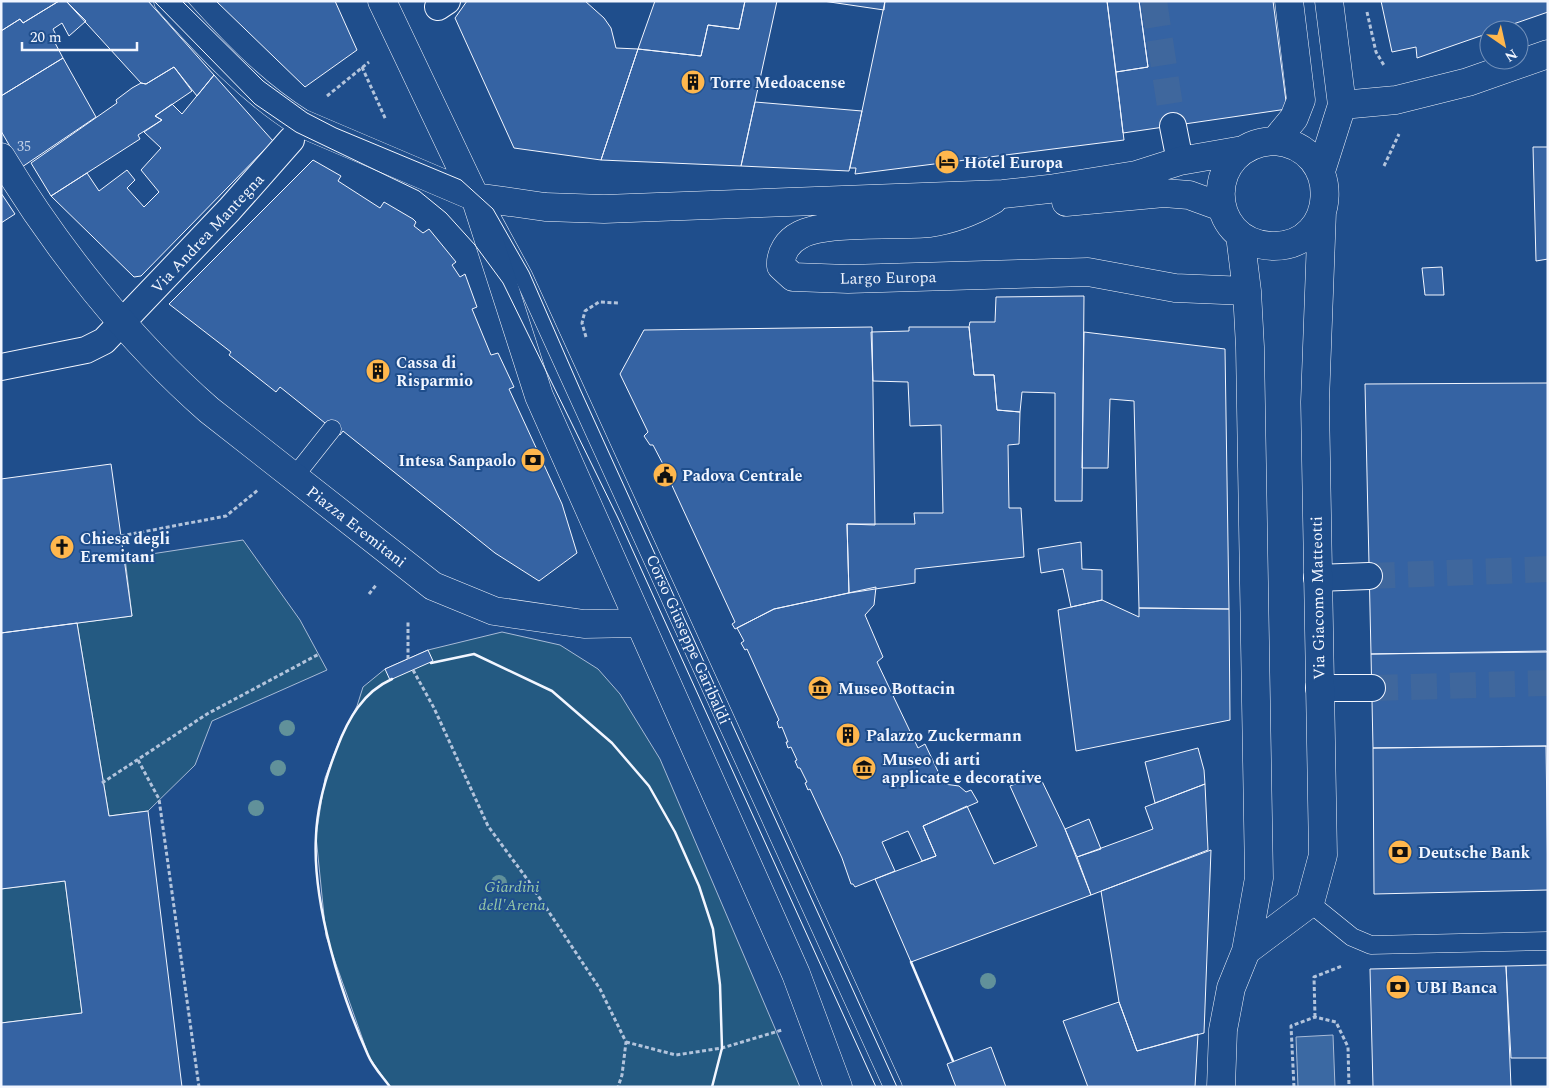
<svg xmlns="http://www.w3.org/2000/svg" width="1549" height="1088" font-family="Spectral,serif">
  <rect width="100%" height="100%" fill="#1f4e8c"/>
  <path fill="#245a82" stroke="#a8bbd7" d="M243,540L300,620L327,670L212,721L195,765L148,811L109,816L77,623L132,616L125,558Z
    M502,632L560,645L598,669L620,694L660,759L800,1087H390L369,1057L326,936L316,836L325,778L340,739L357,706L363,687L385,669L428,650Z
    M65,881L82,1013L1,1023V889Z"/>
  <path fill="#3b69a3" stroke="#a8bbd7" d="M1333,1035L1335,1087H1298L1296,1037Z"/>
  <path fill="#3563a3" stroke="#f2f6ff" d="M1,1H59L23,23L20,19L1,31Z
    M59,1H66L86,21L69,36L62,23L53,29L58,39L54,41L63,58L1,96V31L20,19L23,23Z
    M66,1H148L214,75L197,96L174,67L146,84L141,83Z
    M216,1H335L357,50L305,87Z
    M467,1H585L604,18L611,28L616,48L638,49L601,160L514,148L455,18Z
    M655,1H745L739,29L708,25L701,56L638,49Z
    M745,1H777L741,166L601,160L638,49L701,56L708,25L739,29Z
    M823,1H885L884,10Z
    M885,1H1107L1124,140L855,174L856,168H850Z
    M1107,1H1139L1148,67L1116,72Z
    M1139,1H1273L1287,109L1123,133L1116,72L1148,67Z
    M1381,1H1548V12L1496,30H1489V33L1417,58L1416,47L1392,52Z
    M63,58L96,117L22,167L1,131V96Z
    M174,67L192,91L155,116L162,120L138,135L140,139L51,196L31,163L117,103L116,100L132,88L141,83L146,84Z
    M214,75L273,141L141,276L134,277L51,196L87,173L99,191L127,170L135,180L127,188L144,207L159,192L141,170L161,148L144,132L162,120L155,116L172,104L182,114Z
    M755,102L862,111L849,171L741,166Z
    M1533,147H1548V259L1536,261Z
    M313,160L341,176L338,181L380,208L384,202L413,219L416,222L414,226L423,233L429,229L456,262L452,265L460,277L465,274L477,307L472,309L491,355L498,353L514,387L509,389L562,504L577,553L539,581L495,553L343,431L340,435L280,387L276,392L229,355L231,352L169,304Z
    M1,193L15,214L1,223Z
    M1442,267L1444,295H1425L1422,268Z
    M1084,296L1082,501H1055V393L1022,392L1020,412L997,410L994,375H974L969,327L970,322H995L996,297Z
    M872,327L875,525L847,524L849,593L774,609L735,629L732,624L735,622L669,479L667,480L662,469L665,468L653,445H650L644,436L648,432L620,374L644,330Z
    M909,327H969L974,375H994L997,410L1020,412L1019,444L1008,445L1009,508H1021L1024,557L915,569V583L849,593L847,524H915L914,513H943L941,425L910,426L908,382L873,381L871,332L909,331Z
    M1084,332L1225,349L1229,609L1139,608L1134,401L1110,399L1108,468H1082Z
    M1548,383V652L1371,654L1365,384Z
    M111,464L132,616L1,633V479Z
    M1081,542L1082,569L1102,570V600L1071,607L1063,569L1041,573L1038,549Z
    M876,587L874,605L865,615L883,657L877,662L918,748L925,744L944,784L959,786L966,792L971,790L978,802L923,826L936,856L922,861L908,831L882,842L895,871L855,887L853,884H851L842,858L810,789L808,790L805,783L807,782L800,768H798L795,761L797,760L791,747L788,748L786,742H788L782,727L779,728L777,722L779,720L747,649L745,650L741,643L744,641L737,628L774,609Z
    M1102,600L1139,617V608L1229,609L1230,720L1076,751L1058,610Z
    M77,623L109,816L148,811L182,1087H1V1023L82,1013L65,881L1,889V633Z
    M428,650L433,661L390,680L385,669Z
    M1546,651L1548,652V746L1373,748L1371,654Z
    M1546,746L1548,890L1374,894L1373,748Z
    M1198,748L1204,770L1205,784L1155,803L1145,762Z
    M1039,775L1065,829L1091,895L911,962L875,879L936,856L923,826L967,806L994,864L1037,846L1010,786Z
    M1205,784L1208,850L1091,895L1077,857L1153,829L1145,807Z
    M1089,819L1101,849L1077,857L1065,829Z
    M1211,850L1204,1033L1137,1051L1119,1002L1101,891Z
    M1548,965V1058H1511L1506,966Z
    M1506,966L1511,1087H1373L1370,969Z
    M1119,1002L1137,1051L1198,1034L1195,1087H1088L1063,1021Z
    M991,1047L1006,1087H956L947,1064Z"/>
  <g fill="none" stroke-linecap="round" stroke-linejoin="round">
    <path stroke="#3f679d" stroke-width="26" stroke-dasharray="26 13" stroke-linecap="butt" d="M1154,1L1173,126
      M1369,576L1548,569
      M1372,688L1548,683"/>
    <defs>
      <path id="service" d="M491,216L523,275L893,1087
        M294,477L332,429
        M1310,903L1352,937L1371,945L1548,941"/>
      <path id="pedestrian" d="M438,7L447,1
        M1173,126L1180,161
        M1,367L86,350L104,341L229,210L291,140
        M1317,578L1369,576
        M1319,688H1372"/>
      <path id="minor" d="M168,1C208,46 250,91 301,123L475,197L545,207L604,209L1003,194L1049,189L1136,175L1180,161L1243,150
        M382,1L475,197L539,396L796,974L838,1087
        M1342,105L1396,100L1468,82L1548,54
        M1275,141C1344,147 1339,247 1273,246C1203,244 1203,143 1275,141L1294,118L1301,100L1289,1
        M1,157C56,248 129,340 209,410L433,586L494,611L584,624L640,623
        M1321,171L1342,105L1329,1
        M993,200C974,211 952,220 929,223C897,226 825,221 800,235C788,241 780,253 781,266L793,277L848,279L1088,272L1175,288L1247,291
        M1066,202L1164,193L1189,195L1222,207
        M1246,951L1310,903L1323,855L1315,402L1322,211
        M1221,1087L1223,1030L1231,988L1246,951L1259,878L1250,347L1247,291L1240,235"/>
    </defs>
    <use href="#service" stroke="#f2f6ff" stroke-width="19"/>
    <use href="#pedestrian" stroke="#f2f6ff" stroke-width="28"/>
    <use href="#minor" stroke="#f2f6ff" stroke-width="29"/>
    <path stroke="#b3c4dc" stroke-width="3" stroke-dasharray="4 2.5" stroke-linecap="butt" d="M1367,12L1376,52L1385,67
      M362,67L386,120
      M327,96L369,62
      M1384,166L1399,134
      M586,337L582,323L585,311L599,302L618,303
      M121,536L226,516L258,490
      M369,594L377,584
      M408,659V622
      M413,670L434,708L488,826L527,879L600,989L626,1042L622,1075L618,1087
      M138,760L159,799L199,1087
      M102,783L207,714L319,654
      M1315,1017L1314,977L1342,966
      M626,1042L676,1055L722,1048L782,1030
      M1294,1087L1291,1026L1315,1017L1336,1022L1348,1047L1349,1087"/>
    <use href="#service" stroke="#1f4e8c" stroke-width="18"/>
    <use href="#pedestrian" stroke="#1f4e8c" stroke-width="26"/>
    <use href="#minor" stroke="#1f4e8c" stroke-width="28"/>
    <path stroke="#f2f6ff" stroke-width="1" d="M154,1L255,104L296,132L419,191L446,213L475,245L503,283L618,518L876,1087
      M182,1L263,81L307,113L336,128L461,180L493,209L529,272L580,389L897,1087"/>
    <path stroke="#f2f6ff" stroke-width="2.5" d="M431,663L474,654L552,691L612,743L649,786L675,832L699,886L713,929L720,985L722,1048L712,1087
      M911,962L953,1061
      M390,1087C383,1077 373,1067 368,1055C341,995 312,903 316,836C317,806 326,776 337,748C348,719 363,692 392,679"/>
  </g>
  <g fill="#61919a">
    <circle cx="287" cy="728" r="8"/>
    <circle cx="278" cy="768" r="8"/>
    <circle cx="256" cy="808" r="8"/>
    <circle cx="499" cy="883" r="8"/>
    <circle cx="988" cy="981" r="8"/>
  </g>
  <defs>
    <symbol id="building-disc" viewBox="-11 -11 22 22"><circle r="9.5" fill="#ffb74d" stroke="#1f4e8c"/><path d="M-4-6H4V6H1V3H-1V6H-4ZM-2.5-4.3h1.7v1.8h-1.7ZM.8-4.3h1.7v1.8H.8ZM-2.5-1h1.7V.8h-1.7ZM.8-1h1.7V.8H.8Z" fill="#111"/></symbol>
    <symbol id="hotel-disc" viewBox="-11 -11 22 22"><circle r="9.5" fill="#ffb74d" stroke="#1f4e8c"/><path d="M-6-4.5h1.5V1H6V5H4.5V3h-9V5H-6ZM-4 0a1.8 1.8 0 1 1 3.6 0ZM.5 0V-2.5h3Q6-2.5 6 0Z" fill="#111"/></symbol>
    <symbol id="bank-disc" viewBox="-11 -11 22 22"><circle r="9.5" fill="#ffb74d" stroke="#1f4e8c"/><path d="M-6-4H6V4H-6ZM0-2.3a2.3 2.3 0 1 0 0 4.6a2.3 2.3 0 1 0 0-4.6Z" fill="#111"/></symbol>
    <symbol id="civic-disc" viewBox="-11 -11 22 22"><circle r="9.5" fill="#ffb74d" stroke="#1f4e8c"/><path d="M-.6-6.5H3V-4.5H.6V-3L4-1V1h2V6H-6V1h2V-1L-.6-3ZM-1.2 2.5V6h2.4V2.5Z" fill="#111"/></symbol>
    <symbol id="church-disc" viewBox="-11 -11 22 22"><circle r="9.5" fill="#ffb74d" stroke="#1f4e8c"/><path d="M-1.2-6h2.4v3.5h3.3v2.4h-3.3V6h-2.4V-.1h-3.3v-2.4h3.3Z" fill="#111"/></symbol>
    <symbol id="museum-disc" viewBox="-11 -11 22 22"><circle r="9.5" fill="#ffb74d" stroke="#1f4e8c"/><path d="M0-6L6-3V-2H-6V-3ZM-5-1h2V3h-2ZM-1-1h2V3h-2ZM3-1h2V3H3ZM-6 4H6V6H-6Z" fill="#111"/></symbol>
  </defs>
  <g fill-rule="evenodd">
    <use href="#building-disc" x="679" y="68" width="28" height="28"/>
    <use href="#hotel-disc" x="933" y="148" width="28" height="28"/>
    <use href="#building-disc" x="364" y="357" width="28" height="28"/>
    <use href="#bank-disc" x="519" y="446" width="28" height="28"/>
    <use href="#civic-disc" x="651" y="461" width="28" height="28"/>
    <use href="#church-disc" x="48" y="533" width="28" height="28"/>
    <use href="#museum-disc" x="806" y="674" width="28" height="28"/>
    <use href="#building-disc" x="834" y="721" width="28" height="28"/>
    <use href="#museum-disc" x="850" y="754" width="28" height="28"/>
    <use href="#bank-disc" x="1386" y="838" width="28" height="28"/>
    <use href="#bank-disc" x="1384" y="973" width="28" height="28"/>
  </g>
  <g text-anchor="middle" stroke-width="4" stroke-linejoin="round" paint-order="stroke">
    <g font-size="14" fill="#c3d1e8">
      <text x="24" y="151">35</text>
    </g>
    <g font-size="16" font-weight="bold" fill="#f2f6ff" stroke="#1f4e8c" text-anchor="start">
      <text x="710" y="88">Torre Medoacense</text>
      <text x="964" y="168">Hotel Europa</text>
      <text x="396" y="368">Cassa di<tspan x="396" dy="18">Risparmio</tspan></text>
      <text x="516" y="466" text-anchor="end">Intesa Sanpaolo</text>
      <text x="682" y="481">Padova Centrale</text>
      <text x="80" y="544">Chiesa degli<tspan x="80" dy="18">Eremitani</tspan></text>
      <text x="838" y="694">Museo Bottacin</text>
      <text x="866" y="741">Palazzo Zuckermann</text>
      <text x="882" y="765">Museo di arti<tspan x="882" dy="18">applicate e decorative</tspan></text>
      <text x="1418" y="858">Deutsche Bank</text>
      <text x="1416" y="993">UBI Banca</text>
    </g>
    <g font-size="16" fill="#f2f6ff" stroke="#1f4e8c">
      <text transform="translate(207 233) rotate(-47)" y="6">Via Andrea Mantegna</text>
      <text transform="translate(888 277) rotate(-1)" y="6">Largo Europa</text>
      <text transform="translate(357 526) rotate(38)" y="6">Piazza Eremitani</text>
      <text transform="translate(1317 598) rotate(-91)" y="6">Via Giacomo Matteotti</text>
      <text transform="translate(689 639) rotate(66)" y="6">Corso Giuseppe Garibaldi</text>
    </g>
    <g font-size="16" font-style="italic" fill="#97c8a6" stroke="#1f4e8c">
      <text x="512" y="892">Giardini<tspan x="512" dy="18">dell'Arena</tspan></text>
    </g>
  </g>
  <rect width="1549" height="1088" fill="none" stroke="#f2f6ff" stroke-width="5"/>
  <g transform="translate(1504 45) rotate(146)"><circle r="24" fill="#1f4e8c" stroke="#7391ba"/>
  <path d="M0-4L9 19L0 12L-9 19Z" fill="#ffb74d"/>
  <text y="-8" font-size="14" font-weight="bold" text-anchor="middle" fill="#f2f6ff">N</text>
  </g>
  <path d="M22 42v8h115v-8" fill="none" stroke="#f2f6ff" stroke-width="2.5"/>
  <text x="30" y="42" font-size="15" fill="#f2f6ff" stroke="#1f4e8c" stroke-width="4" paint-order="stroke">20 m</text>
</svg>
